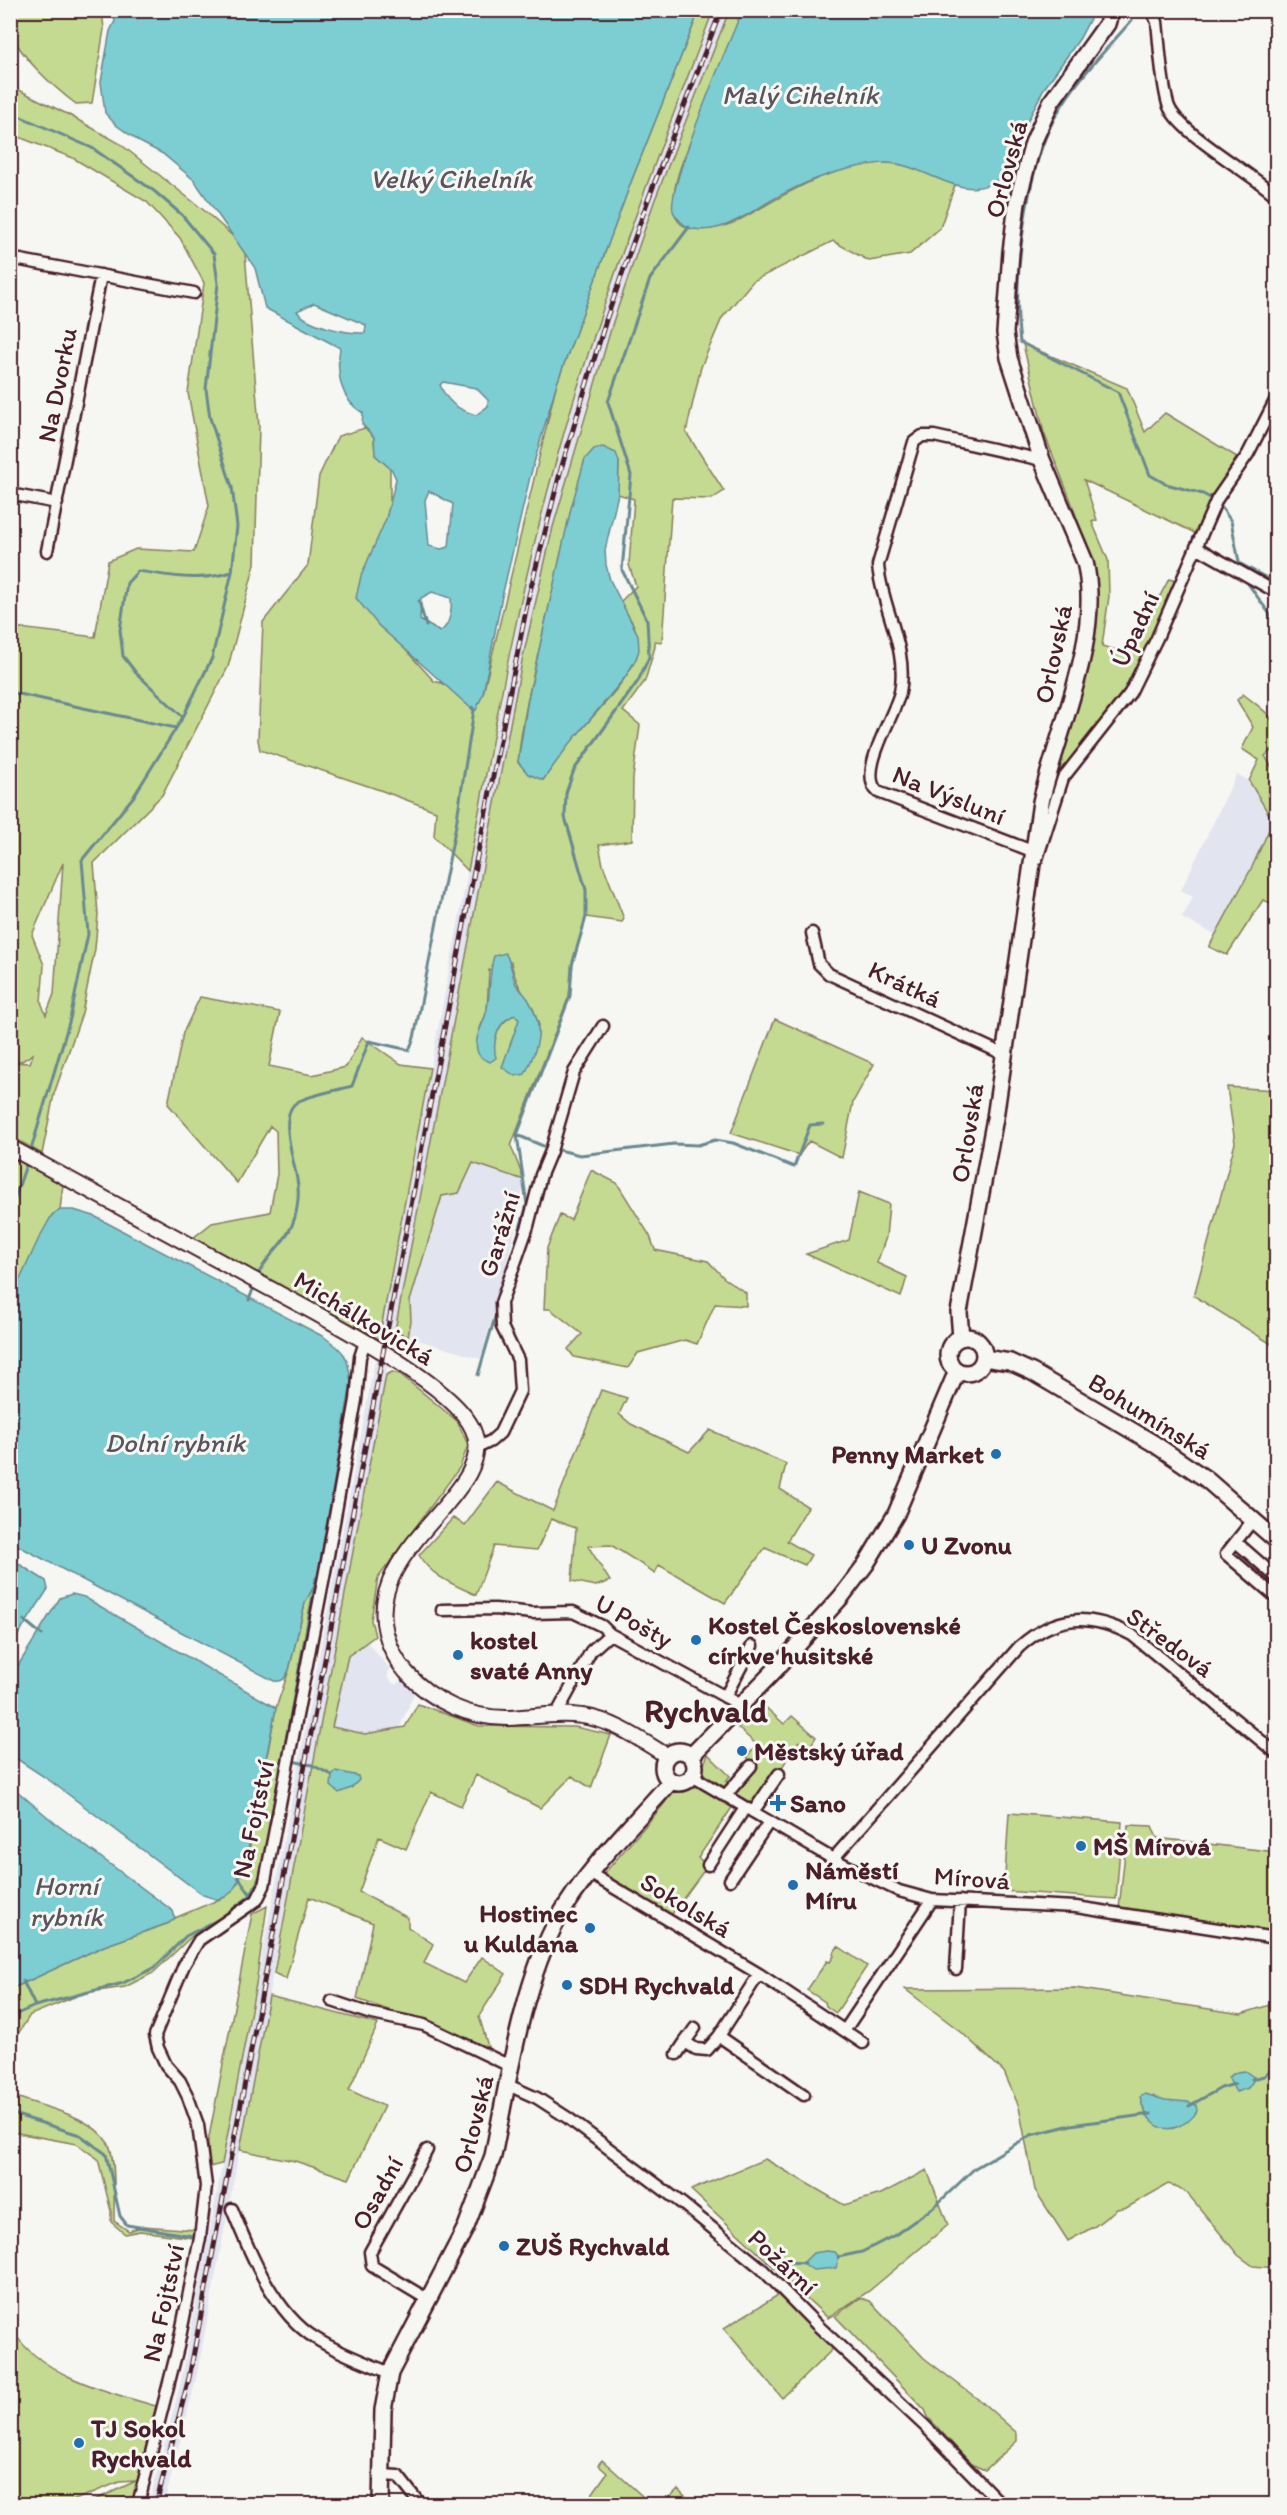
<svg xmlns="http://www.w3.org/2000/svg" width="1287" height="2515" font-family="Itim,sans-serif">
  <rect width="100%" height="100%" fill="#f6f6f2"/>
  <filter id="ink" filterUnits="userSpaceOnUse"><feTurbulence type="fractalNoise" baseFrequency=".0167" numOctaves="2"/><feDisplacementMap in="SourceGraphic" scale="12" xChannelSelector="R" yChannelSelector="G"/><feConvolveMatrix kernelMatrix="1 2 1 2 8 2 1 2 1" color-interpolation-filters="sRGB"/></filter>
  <g filter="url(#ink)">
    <path fill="#e2e4f0" d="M713,11H729L654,202L613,322L586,408L536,597L481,874L196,2379L164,2504H149L182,2377L468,871L523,593L554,467L600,318L641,197Z
      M1237,774L1249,781L1273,821L1252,867L1216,935L1182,918L1193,897L1181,890Z
      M473,1163L524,1180L518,1219L481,1359L408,1337L411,1321L410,1301L442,1196L459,1193Z
      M367,1642L390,1669L387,1677L395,1685L402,1681L415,1691L399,1729L365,1734L331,1727L348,1656Z"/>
    <path fill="#c4da90" stroke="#877c5e" stroke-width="1.5" fill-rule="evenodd" d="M10,11H102L104,29L92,103L76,104C56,89 17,55 11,30C9,24 10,16 10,11Z
      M699,11H713C655,161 597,312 554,468C517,601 493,736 468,871L434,836L436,811L380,790L260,750L258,740L263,622L308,565L319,476L338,436L365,428L374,437L375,455L390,468V504L386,519L378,625L403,647L434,681L445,684L453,691L483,694L556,386L631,182Z
      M729,11H742C728,47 713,84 699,121C689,148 671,179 674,209C676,239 721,230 739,220C784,196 832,162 886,163C910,163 933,177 955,185L940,228L910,254L869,261L833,241L753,281L722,318L701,367L686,432L724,491L712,499L672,498L662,642L655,641V647L645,681L623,711L640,725L633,778L632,840L599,845L603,865L624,919L622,922L586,917L573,963L569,996L511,1146L524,1180L473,1163L459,1193L442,1196L410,1301L411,1321L408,1337L395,1330L522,661L553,527L613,322L654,202ZM585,459L619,462L618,494L634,499L629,565L636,586L620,602C629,617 640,631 638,649C637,674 584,725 567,746C559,757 551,769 543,780L518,763C522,717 534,672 544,628C557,572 570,515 585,459ZM511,962C515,987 530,1000 539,1025L515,1034L519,1020L515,1015C501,1020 493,1036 494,1049L480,1028L487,1012L489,970Z
      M11,86L69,115L119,143L206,212L236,239L245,253L259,427L255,564L228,667L162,795L94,863L98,914L95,949L82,1013L54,1094L42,1154L11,1136V1062L30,1063L33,1054L22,1061L11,1060V627L95,637L108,561L136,549L194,552L209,506L188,393L204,283L180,238L147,202L73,158L11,134ZM63,863L54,994L46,1015L41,1002L44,965L32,935Z
      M1023,344L1127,388L1145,432L1165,413L1237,457L1218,488L1197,534L1084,480L1097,520L1092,522L1108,560L1109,596L1102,646L1127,653L1136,641L1169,579L1176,581L1145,655L1127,688L1071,759L1051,789L1067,729L1085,678L1096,628V575L1071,501L1044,433Z
      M1243,694C1267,713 1277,715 1276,747L1265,756L1276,774V905L1263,900L1227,955L1209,947L1252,867L1273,821L1249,781L1259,760L1242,749L1253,727L1237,700Z
      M200,997L280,1012L269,1066L312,1075L346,1067L362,1037L401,1064L430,1068L379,1339L193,1238L212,1223L270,1212L277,1174L276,1131L270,1126L237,1183L168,1104L183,1033Z
      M775,1019L874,1064L853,1102L842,1158L809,1141L799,1155L731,1133Z
      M1227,1087L1276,1090V1347L1194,1296L1235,1143Z
      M11,1157L63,1184L60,1210L52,1215L11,1299Z
      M591,1170L617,1183L650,1236L655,1250L708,1261L724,1278L746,1293V1306L715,1304L697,1344L685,1340L638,1353L628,1368L574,1357L568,1349L582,1334L550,1309H544L547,1248L560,1215L571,1220Z
      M859,1192L889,1204L886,1237L877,1263L907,1277L901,1297L806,1254L849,1240Z
      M392,1372L400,1374L457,1421L468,1445L460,1467L378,1578L371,1620L375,1636L348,1656L332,1727L365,1734L405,1727L418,1704L479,1726L575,1727L611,1735L591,1788L572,1776L540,1808L476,1775L461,1806L431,1792L406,1849L379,1837L359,1892L408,1918V1927L433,1944L424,1963L464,1983L482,1957L506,1974L479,2016L489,2050L462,2036L357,1999L373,1923L309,1897L286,1979L274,1973L386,1375Z
      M601,1390L627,1398L619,1414L631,1424L689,1452L710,1430L786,1464L780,1489L808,1507L787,1541L811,1555L805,1565L765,1548L725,1603L659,1565L655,1573L611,1545L588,1546L610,1581L596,1586L572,1581L576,1528L551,1519L537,1550L494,1546L476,1595C455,1585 430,1576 419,1555L453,1518L465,1525L497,1482L553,1511Z
      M317,1580L263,1870L251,1895L223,1917L192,1936L153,1973L125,1987L84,1993L30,2015L11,2045V1989L104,1946L169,1923L175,1918L225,1897L239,1881L251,1842L276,1708L289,1670L305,1603Z
      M762,1704L784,1724L792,1716L816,1737L809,1748L799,1741L756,1807L705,1775L702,1769L708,1754L730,1776L726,1781L739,1790L758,1767L747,1757L757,1745L738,1728Z
      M694,1783L733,1806L698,1858L708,1865L669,1918L602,1876L664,1804L674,1789L686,1787Z
      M1009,1813L1122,1822L1116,1899L1004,1891Z
      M1128,1825L1152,1826L1157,1838L1276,1852V1932L1119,1909Z
      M267,1906L256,1984L222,2164L209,2167L208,2142L252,1914Z
      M838,1946L867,1966L836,2013L826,2006L825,2002L807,1990L827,1961L830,1962L834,1956L833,1954Z
      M1075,1988L1241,2014L1276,2003V2268L1253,2266L1238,2255L1188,2194L1178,2187L1168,2184L1128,2207L1117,2209L1095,2226L1068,2241L1035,2190L1019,2107L1004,2072L960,2031L905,1989Z
      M269,1996L378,2024L349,2090L384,2106L349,2179L295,2161L240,2150Z
      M11,2091L19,2098C49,2109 90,2115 108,2143C116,2155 114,2205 114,2221L129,2231L143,2226L195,2230L193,2238L140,2231L125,2234L111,2222V2211L98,2159L77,2144L12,2132Z
      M765,2159L844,2205L881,2194L927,2170L948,2225L869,2291L828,2318L691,2190Z
      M778,2295L835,2347L782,2398L724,2328Z
      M860,2298L870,2301L924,2358L983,2403L1017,2433V2441L985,2470L971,2464L928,2417L925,2410L835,2316Z
      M11,2328C38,2375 107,2392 156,2406L133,2501L120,2504H86L136,2481L119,2482L65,2504H11Z
      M602,2460L651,2504H585L607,2473L598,2465Z
      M678,2489L693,2504H663Z"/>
    <path fill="#7dced3" stroke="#698890" stroke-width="1.5" fill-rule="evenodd" d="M112,11H699L631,182L556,386L530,477L501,601L483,694L476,710H473L378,625L356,598L361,576L386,519L396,479L392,470L375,455L374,437L362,424L363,413C340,400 336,373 340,348L265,308L255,268L194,180L163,154L140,142L116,125L105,113L101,82L110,31L115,21ZM314,303L366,325L365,333C348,334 306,325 297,311ZM443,382L476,388L488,400V406L476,415C457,409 448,403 440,385ZM429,491L453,504L449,547L441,549L429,546L425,500ZM432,592L451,598C452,610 451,624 440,632L420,620L421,598Z
      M742,11V10L1094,11L1080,38L1043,90L1000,178C968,203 935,173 902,165C887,161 872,164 857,167C827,173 798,185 772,200C746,215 719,236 688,228C683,224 675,217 673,211C666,189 730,40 742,11Z
      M603,447L616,453L619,462L618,494L605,550L606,565L610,580L638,635L639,650L636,659L626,676L568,746L543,780L528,774L518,762L528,699L571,508L585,459L594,449Z
      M505,953C512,963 511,973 516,984C519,989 524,993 528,999C545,1027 539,1046 525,1074L515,1076L502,1067L519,1020L515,1015C497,1021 492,1042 496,1058L490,1062C484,1060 478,1057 477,1050C474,1037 483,1025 486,1013C491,994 488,975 494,956Z
      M60,1210H74L94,1216L324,1337C346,1352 348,1356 351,1383L317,1580L305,1603L289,1670C285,1678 284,1682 274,1681L11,1542V1299L38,1240L52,1215Z
      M11,1559L46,1581L48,1589L11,1646Z
      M72,1594L84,1597L276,1708L245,1865C241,1877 232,1899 217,1899C213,1899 207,1896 203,1895L49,1780L11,1755V1677L60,1598Z
      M336,1771L358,1776L359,1780L351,1788L339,1793L331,1786L332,1775Z
      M10,1785L56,1824L173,1911L175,1918L169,1923L104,1946L11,1989Z
      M1245,2071L1255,2078L1248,2088L1236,2092L1228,2077L1237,2072Z
      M1145,2094L1165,2100L1188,2102L1196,2105L1197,2111C1193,2119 1187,2122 1179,2126C1159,2136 1144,2117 1140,2097Z
      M826,2251L835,2252L839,2257L836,2268L813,2270L803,2263L813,2253Z"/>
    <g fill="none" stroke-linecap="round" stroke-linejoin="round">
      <path stroke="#698890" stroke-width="3" d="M1132,20C1105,51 1075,81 1055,117C1026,170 1012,282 1020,342L1118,392L1150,475L1166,484L1203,494L1214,500
        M10,112L92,148L154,191L182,215L214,254L218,284L206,389L210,418L232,487L237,526L232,572C200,582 170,576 138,571L127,583L120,630L123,656L136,673L183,717L134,796L82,860L88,934L70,1019L30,1153
        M1219,504L1231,521L1240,567
        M1239,563L1276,583
        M1244,578L1276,623
        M419,601L426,626
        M10,692L176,728
        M183,717L212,658L232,572
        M517,1135L548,1148
        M555,1149L580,1155L674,1144L698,1145L715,1140L733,1143L794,1167L810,1125L823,1124
        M10,1212L27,1162
        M512,1255L527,1205L517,1135L570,996L572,965L586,917V890L565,817L566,793L574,770L638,681L649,657L647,620L622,570L631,475L608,402L650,279L689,227
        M257,1277C265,1256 287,1243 294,1220C297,1211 299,1197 298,1188C298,1168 274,1113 299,1101C315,1094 335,1091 352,1086L369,1041L409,1050L414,1038L456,825L474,710L472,707
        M249,1300L255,1284
        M478,1375L497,1310
        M24,1620L42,1635
        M292,1761L312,1765L332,1775
        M273,1810L316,1578
        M238,1877L251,1895
        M23,1981L35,2006
        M10,2017L35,2006L123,1983L154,1968L186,1936L223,1917L251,1895L263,1870
        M1252,2079L1264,2076L1276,2065
        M1189,2106L1221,2088L1235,2084
        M10,2113L80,2135L106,2154L120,2216L127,2225L193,2236
        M838,2257L862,2252L895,2235L934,2207L975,2168L1031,2135L1071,2125L1151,2114
        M767,2261L805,2263
        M101,2504C126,2493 148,2500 174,2504"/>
      <defs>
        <path id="minor" d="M1152,10L1157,22C1160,49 1161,79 1168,104C1176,132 1252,173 1276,196
          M10,258L194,293
          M10,494L57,503
          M1196,547L1276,592
          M47,551L101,275
          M1032,851L878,792C856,773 895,716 900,692C909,648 881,607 878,565L914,442L922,436H934L1042,460
          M1037,859L1063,778L1130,693L1157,638L1217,499L1248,454L1276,399
          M812,933L819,964L829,974L1003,1054
          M477,1448L491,1441L500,1433L520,1391L518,1360L502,1327L501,1303L528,1226L541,1175L551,1151L574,1072L603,1026
          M1253,1520L1226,1554L1276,1597
          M1236,1542L1276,1577
          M442,1610L495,1609L532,1613L573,1612L602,1626L610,1634L742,1706
          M725,1697L752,1646
          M556,1715L591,1651L610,1634
          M692,1776L833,1859L899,1891L932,1900L1076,1907L1276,1938
          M725,1796L751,1766
          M753,1812L779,1774
          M833,1859L1019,1647C1056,1614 1089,1613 1132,1635L1276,1753
          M708,1865L745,1808
          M591,1874L759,1974L863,2043
          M730,1880L769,1822
          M956,1969L960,1901
          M759,1974L719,2036L804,2095
          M332,2001L368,2013L424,2025L512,2067
          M695,2028L685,2042L696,2049L707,2050L719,2036
          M845,2030L932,1900
          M677,2054L685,2042
          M508,2085L537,2098L568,2118L684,2205L761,2268L816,2324L925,2426L1001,2504
          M427,2150L370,2252L372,2266L427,2299
          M232,2209C249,2251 274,2313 315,2338C338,2353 365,2362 390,2373
          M382,2475L398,2476L420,2504
          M138,2504L178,2347L200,2238L206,2186L198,2125L188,2097L180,2081L166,2065L158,2048L155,2035L184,1965L199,1940L257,1900L264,1886L327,1561L356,1400L360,1357L365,1342"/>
        <path id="tertiary" d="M10,1147C88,1190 167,1232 245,1275C296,1304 452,1379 473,1430C500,1492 363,1546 386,1633C390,1648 396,1661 406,1672C432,1702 471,1719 510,1718C534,1717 559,1712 582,1716C613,1720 641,1740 667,1756"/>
        <path id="secondary" d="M948 1355a18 18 0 1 1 36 0a18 18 0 1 1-36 0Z
          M961,1338L959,1312L995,1118L1041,802C1058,728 1103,637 1085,562L1042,460L1009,358L1005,333L1011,252L1017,203L1033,143L1051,102L1107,24L1111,10
          M984,1358L1010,1362L1032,1372L1153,1443L1206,1479L1276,1540
          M663 1767a16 16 0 1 1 32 0a16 16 0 1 1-32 0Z
          M691,1756L775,1670L841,1597L866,1564L896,1514L957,1371
          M381,2504L383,2410L390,2373L466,2227L493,2156C508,2083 522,1984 558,1919C587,1868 633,1825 671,1781"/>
      </defs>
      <use href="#minor" stroke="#4a1f2b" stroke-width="15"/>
      <use href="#tertiary" stroke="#4a1f2b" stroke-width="18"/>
      <use href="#secondary" stroke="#4a1f2b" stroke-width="20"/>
      <use href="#minor" stroke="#f6f6f2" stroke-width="10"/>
      <use href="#tertiary" stroke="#f6f6f2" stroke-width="14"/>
      <use href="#secondary" stroke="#f6f6f2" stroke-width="15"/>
      <defs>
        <path id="rail" d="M156,2504L189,2378L474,872L529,595L561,469L606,320L648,200L721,10"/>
      </defs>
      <use href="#rail" stroke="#4a1f2b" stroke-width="5"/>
      <use href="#rail" stroke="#f6f6f2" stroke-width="3" stroke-dasharray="9" stroke-linecap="butt"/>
    </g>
  </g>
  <g fill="#1f6fb2" stroke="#f6f6f2" stroke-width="2">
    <circle cx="996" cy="1454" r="6"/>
    <circle cx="909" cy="1545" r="6"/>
    <circle cx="696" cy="1640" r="6"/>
    <circle cx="458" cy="1655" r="6"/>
    <circle cx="742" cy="1751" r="6"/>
    <path d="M775 1794h6v6h6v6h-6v6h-6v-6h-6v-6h6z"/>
    <circle cx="1081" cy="1846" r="6"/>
    <circle cx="793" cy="1885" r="6"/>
    <circle cx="590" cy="1928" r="6"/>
    <circle cx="567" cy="1985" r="6"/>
    <circle cx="504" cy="2246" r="6"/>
    <circle cx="79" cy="2443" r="6"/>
  </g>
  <g text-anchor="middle" stroke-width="6" stroke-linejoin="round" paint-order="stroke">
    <g font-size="26" fill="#4a1f2b" stroke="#f6f6f2">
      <text transform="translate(1006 169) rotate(-75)" y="9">Orlovská</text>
      <text transform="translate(57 385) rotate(-79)" y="9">Na Dvorku</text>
      <text transform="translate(1135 629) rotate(-65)" y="9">Úpadní</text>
      <text transform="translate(1053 654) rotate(-78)" y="9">Orlovská</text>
      <text transform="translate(949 795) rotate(22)" y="9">Na Výsluní</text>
      <text transform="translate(905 984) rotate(25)" y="9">Krátká</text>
      <text transform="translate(967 1133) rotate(-81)" y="9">Orlovská</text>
      <text transform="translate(499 1234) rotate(-73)" y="9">Garážní</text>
      <text transform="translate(364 1318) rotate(31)" y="9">Michálkovická</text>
      <text transform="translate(1150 1416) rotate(32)" y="9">Bohumínská</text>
      <text transform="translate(634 1621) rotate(29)" y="9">U Pošty</text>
      <text transform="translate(1170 1642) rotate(36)" y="9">Středová</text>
      <text transform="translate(253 1819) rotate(-78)" y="9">Na Fojtství</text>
      <text transform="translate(972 1878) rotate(4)" y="9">Mírová</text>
      <text transform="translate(686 1905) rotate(31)" y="9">Sokolská</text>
      <text transform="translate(473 2124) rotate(-76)" y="9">Orlovská</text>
      <text transform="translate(377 2193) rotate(-61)" y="9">Osadní</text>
      <text transform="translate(783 2262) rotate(43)" y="9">Požární</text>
      <text transform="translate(163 2303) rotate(-78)" y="9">Na Fojtství</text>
    </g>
    <g font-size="26" font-weight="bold" fill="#4a1f2b" stroke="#f6f6f2" text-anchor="start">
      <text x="984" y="1463" text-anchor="end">Penny Market</text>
      <text x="921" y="1554">U Zvonu</text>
      <text x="708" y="1634">Kostel Československé<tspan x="708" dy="30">církve husitské</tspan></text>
      <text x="470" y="1649">kostel<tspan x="470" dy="30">svaté Anny</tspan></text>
      <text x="754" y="1760">Městský úřad</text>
      <text x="790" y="1812">Sano</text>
      <text x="1093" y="1855">MŠ Mírová</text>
      <text x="805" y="1879">Náměstí<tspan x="805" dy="30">Míru</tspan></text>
      <text x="578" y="1922" text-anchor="end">Hostinec<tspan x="578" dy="30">u Kuldana</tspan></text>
      <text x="579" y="1994">SDH Rychvald</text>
      <text x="516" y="2255">ZUŠ Rychvald</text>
      <text x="91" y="2437">TJ Sokol<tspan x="91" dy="30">Rychvald</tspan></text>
    </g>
    <g font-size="27" font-style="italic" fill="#59545d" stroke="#f6f6f2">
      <text x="800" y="104">Malý Cihelník</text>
      <text x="451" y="188">Velký Cihelník</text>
      <text x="175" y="1452">Dolní rybník</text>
      <text x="66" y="1895">Horní<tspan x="66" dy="31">rybník</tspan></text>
    </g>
    <g font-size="32" font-weight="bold" fill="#4a1f2b" stroke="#f6f6f2">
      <text x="706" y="1722">Rychvald</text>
    </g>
  </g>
  <rect width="1287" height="2515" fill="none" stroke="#f6f6f2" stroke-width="36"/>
  <rect x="18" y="18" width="1251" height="2479" fill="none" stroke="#4a1f2b" stroke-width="2" filter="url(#ink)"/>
</svg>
